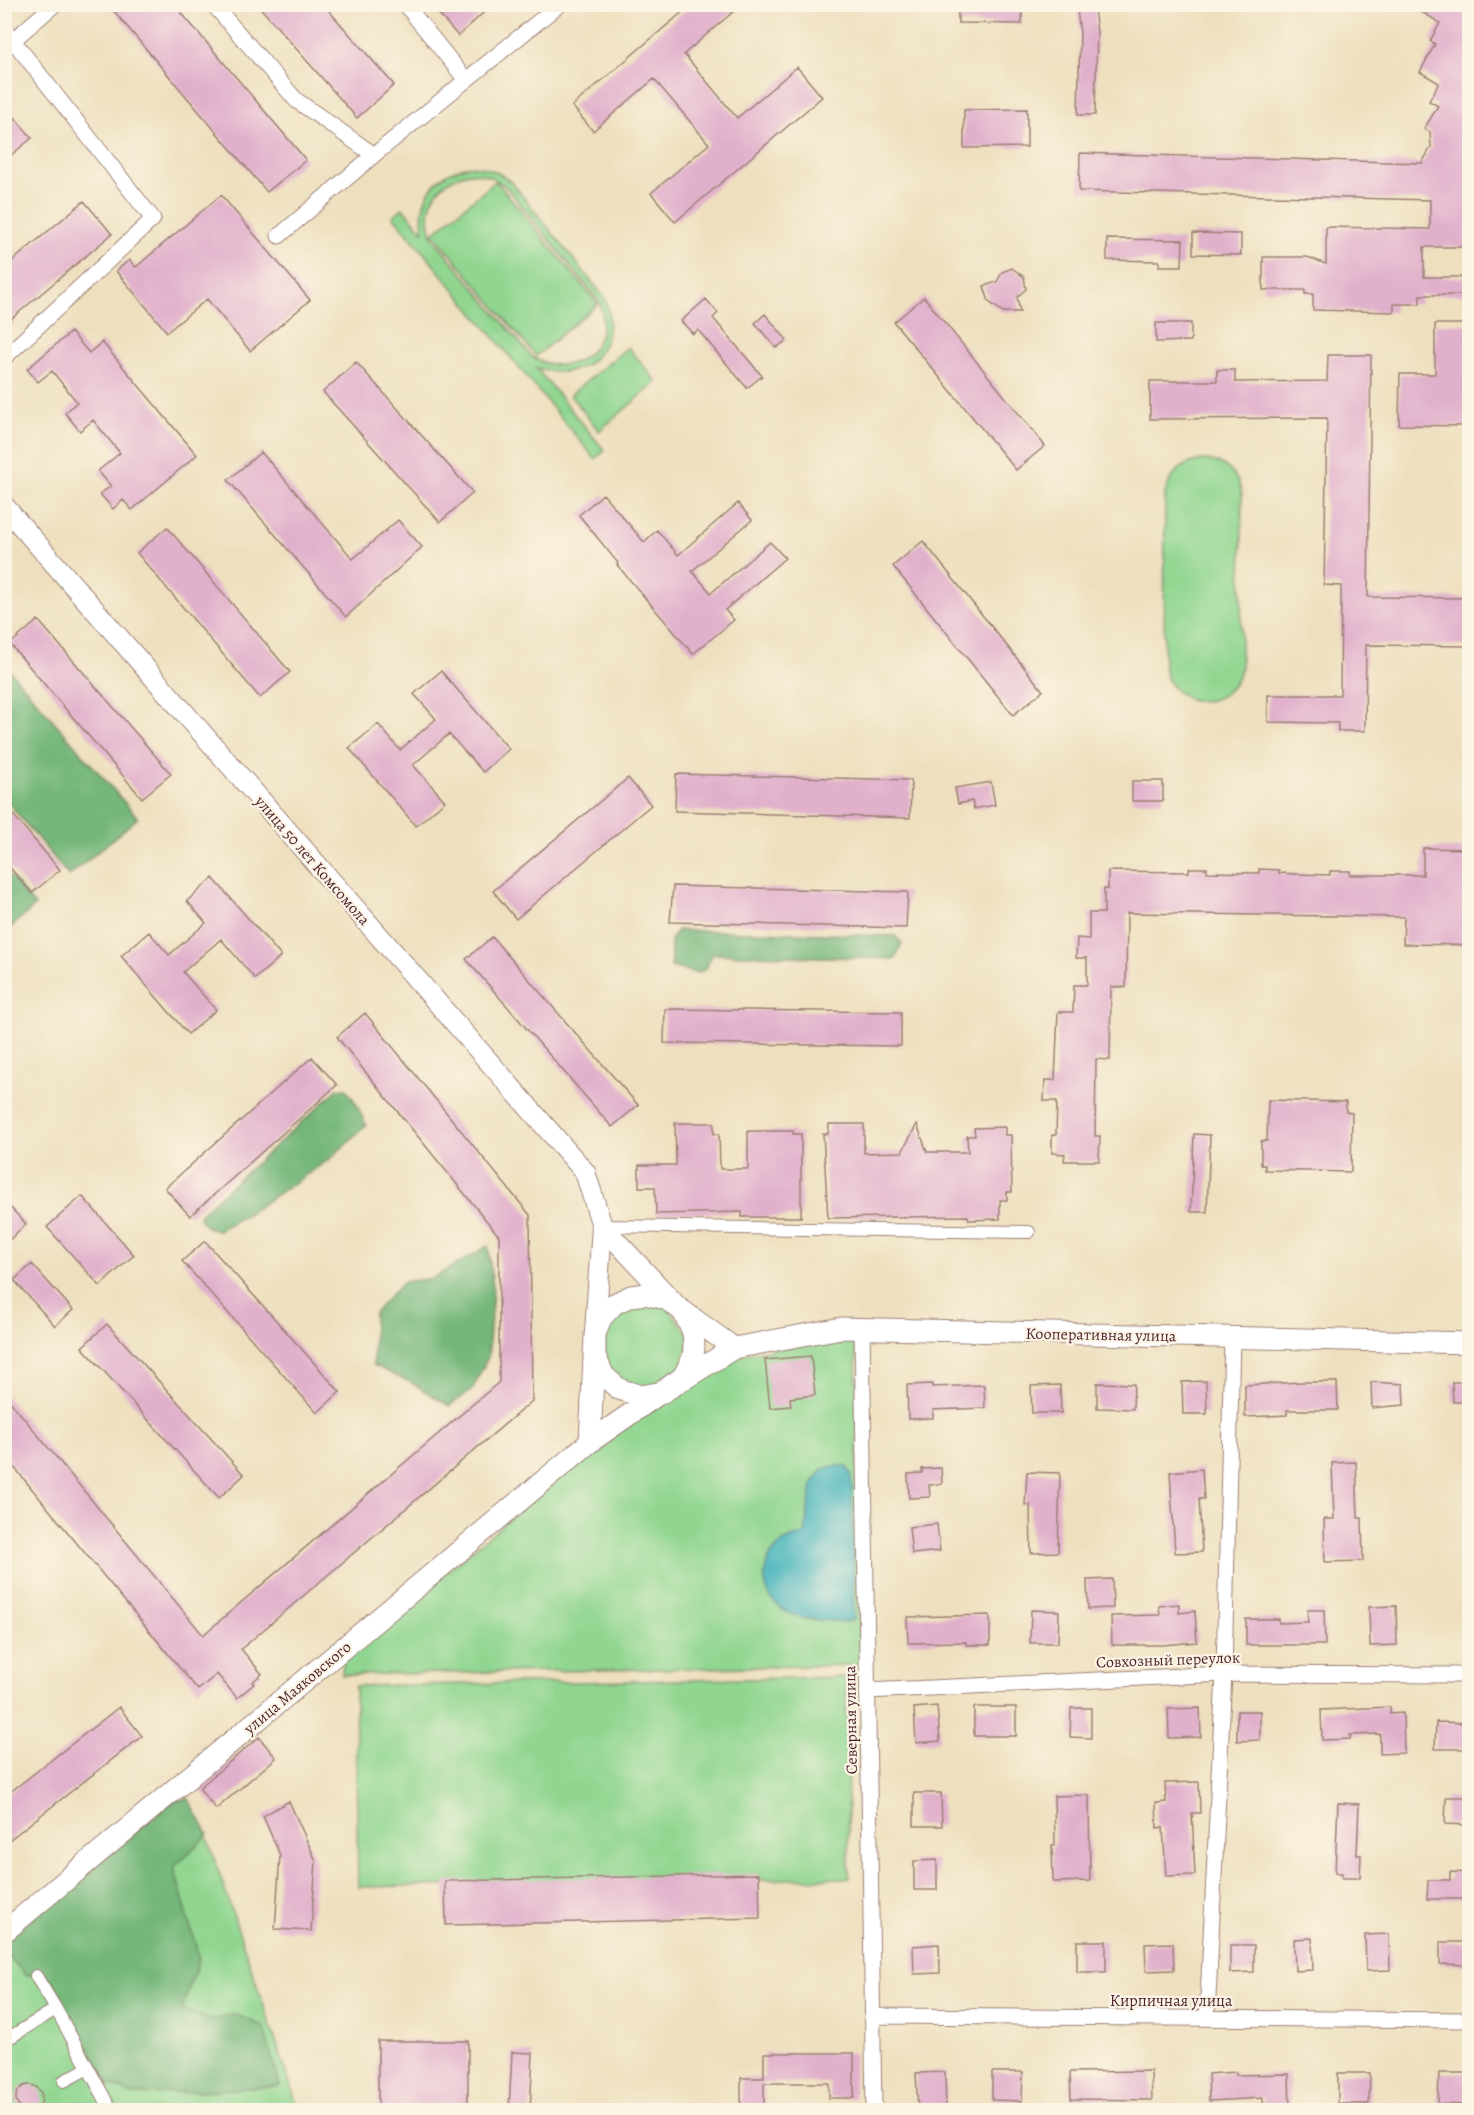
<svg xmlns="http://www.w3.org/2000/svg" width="1474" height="2115" font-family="Alegreya,serif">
  <rect width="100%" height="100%" fill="#fcf5e5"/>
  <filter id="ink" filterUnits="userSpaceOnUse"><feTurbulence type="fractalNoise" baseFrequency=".0167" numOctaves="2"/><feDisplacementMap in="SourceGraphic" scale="12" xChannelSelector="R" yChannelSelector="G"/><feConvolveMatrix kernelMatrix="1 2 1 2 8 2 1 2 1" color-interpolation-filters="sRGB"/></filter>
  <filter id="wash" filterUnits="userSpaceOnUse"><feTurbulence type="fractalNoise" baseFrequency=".008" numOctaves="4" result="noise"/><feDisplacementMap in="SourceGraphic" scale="24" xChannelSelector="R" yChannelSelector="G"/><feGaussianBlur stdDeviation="1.35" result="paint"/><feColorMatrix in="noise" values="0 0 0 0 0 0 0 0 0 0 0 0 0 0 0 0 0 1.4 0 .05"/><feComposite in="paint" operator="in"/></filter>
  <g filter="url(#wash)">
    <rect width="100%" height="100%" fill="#eee0bf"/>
    <path fill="#90d690" stroke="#6d7a5e" stroke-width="1.5" fill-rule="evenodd" d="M469,166C487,167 499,171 513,184L605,298C617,331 602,368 563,372C554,373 544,370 536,368L605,451L595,459L393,216L403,208L423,231C418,197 435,173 469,166ZM469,173C485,173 496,178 508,189L599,301C615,346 574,381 532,357L433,238C422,206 436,180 469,173Z
      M496,181L598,304L536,356L433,233Z
      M628,347L657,382L599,431L570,395Z
      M1203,460C1224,460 1238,474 1242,494L1241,668C1231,712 1173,712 1164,668L1165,494C1170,474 1182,462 1203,460Z
      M665,1303L690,1337L679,1377L640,1392L604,1371V1320L621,1304Z
      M856,1336L861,1665L342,1675L343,1658L594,1448L737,1355Z
      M846,1677L849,1878L358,1887L355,1686Z
      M177,1796L207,1837L299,2110H5L4,1944Z"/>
    <path fill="#74b77a" stroke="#5f6b52" stroke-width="1.5" d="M5,665L138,818L69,876L5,799Z
      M5,870L35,906L5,932H4Z
      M677,930L895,936L902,943L895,959L712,954L706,969L697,973L671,967V939Z
      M346,1088L357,1105L366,1125L330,1159L252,1211L219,1230C209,1231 203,1225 199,1217L200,1214L338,1089Z
      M488,1246L493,1287L488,1357L472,1390L449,1406L412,1383L373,1365L374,1313L403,1282L433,1278Z
      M188,1798L208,1834L174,1867L199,1958L182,2010L212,2020L235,2014L263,2026L280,2086L134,2095L109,2084L52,1981L41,1972L26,1976L5,1952L4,1941L173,1802Z"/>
    <path fill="#44b4bb" stroke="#476a73" stroke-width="1.5" d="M846,1466L851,1474L852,1487L854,1619L847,1622C832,1620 809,1621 795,1616C760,1603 754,1565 783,1542C789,1538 798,1536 805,1534C808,1517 808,1475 826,1468C831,1465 840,1466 846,1466Z"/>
    <g id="blocks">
      <path fill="#e1b1cc" d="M108,4H174L306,160L267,192Z
        M257,4H323L394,85L357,118Z
        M430,4H493L458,36Z
        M692,4H742L684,54L737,118L797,67L822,97L675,222L651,193L709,144L654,79L593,131L572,106Z
        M958,4H1022V24L958,23Z
        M1409,4H1470V247H1424V277H1470V295H1420V304H1394V312L1313,310V294H1305V290H1263V257H1307L1326,264V227L1430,229V200L1079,191L1080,153L1422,163L1431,147L1430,132L1424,129L1438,106L1429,101L1439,83L1420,72L1435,44L1430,41L1440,23Z
        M1094,9L1097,32L1095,115H1078L1080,33L1077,10Z
        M4,105L32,138L4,161Z
        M1027,109V147L964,148V110Z
        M221,195L310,300L250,351L207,299L167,332L116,271L129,260L136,267Z
        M84,201L112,234L4,325V268Z
        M1193,233L1241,234V255L1193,254Z
        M1107,239L1183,240L1182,266H1159V261L1107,260Z
        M1012,268L1024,277L1026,289L1017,297L1020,312H1003L989,302L984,286L997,282L1002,272Z
        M924,297L1045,446L1016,470L894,322Z
        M706,299L718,313L713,318L762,376L747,388L698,330L693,334L681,321Z
        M765,314L787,340L776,348L755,323Z
        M1156,323H1191V341L1156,342Z
        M1435,324H1470V395H1467L1466,426L1399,425L1400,374H1435Z
        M71,332L89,353L102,342L197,455L132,510L123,500L113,509L100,494L111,486L98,471L120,453L93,420L80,431L65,413L77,402L52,371L38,382L27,369Z
        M1328,355H1371L1368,597L1470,598L1469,646L1366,645L1365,731H1338V723L1268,722V695H1340L1341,586L1324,585L1327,418L1150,419V381H1217V370H1235V382L1327,381Z
        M356,362L473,493L440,522L323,392Z
        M261,452L353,559L398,520L422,547L346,617L228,480Z
        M603,494L644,542L657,530L678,555L738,503L752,520L692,571L711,593L770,542L785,558L725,610L734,620L693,654L617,565L618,563L579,515Z
        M167,527L290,672L260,698L137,553Z
        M923,541L1043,691L1013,715L893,566Z
        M38,620L171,774L142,798L10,644Z
        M441,671L509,749L483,772L449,734L413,765L445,801L416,826L349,748L378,724L400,750L436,719L414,694Z
        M676,774L911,780L910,818L675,811Z
        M628,778L651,805L516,919L493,891Z
        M1132,781H1163V801H1132Z
        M991,782L995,805L974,809L972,801L958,804L955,788Z
        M4,804L60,870L32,893L4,861Z
        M1423,848L1470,849V945L1403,944L1404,917L1127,913L1126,987H1111L1110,1060L1096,1059L1095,1136H1100L1099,1161H1064L1065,1154L1052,1153V1135H1056L1057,1101H1044L1045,1080H1055L1058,1012H1073L1074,985H1087V958H1076L1077,938L1089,939V913H1104V889H1108V871L1189,872V868H1207V872L1259,873V869L1279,870V873L1296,874L1330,875V871H1350V875H1423Z
        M213,878L281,956L255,979L221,939L183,972L216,1010L188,1034L121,956L149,932L169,955L206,923L187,901Z
        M673,886L908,892L906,928L670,922Z
        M492,937L638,1105L612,1127L466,959Z
        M665,1009L901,1012V1046L664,1043Z
        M365,1013L530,1215L532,1401L241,1649L262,1674L252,1682L254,1684L237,1698L217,1674L198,1690L4,1455V1394L203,1635L499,1382V1236L337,1037Z
        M312,1057L337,1085L190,1216L165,1188Z
        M1268,1100L1346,1102V1112L1352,1113L1351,1172L1265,1170V1165H1261V1141H1267Z
        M675,1123H714V1134H719L720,1169H748V1131H793V1134H801V1217H742V1212L656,1214L655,1187H639V1165H676Z
        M829,1124H864V1153L902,1152L917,1124L927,1152H968L967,1136H975L974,1128L1005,1127V1135H1011L1012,1192H1007V1200H1000V1219L969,1220L968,1216L828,1218L823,1134H828Z
        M1194,1134L1210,1135L1207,1212H1191Z
        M82,1196L134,1255L100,1286L47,1227Z
        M4,1201L26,1224L4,1245Z
        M205,1241L340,1392L317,1413L182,1261Z
        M32,1264L73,1310L55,1326L14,1280Z
        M107,1324L244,1475L219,1498L82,1347Z
        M811,1356L815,1395L790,1398L791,1406L770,1408L765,1360Z
        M1206,1381L1207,1414H1183L1182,1382Z
        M1302,1382H1337L1338,1410H1287V1415L1245,1417V1385Z
        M1371,1382L1403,1384L1404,1405L1372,1408Z
        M1452,1382H1470V1402H1453Z
        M1097,1383L1134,1384L1133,1409L1097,1408Z
        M932,1384V1387L984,1385L985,1408L933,1410V1418L908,1419L907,1385Z
        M1060,1385L1061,1413H1032L1031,1386Z
        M1356,1462L1358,1518H1362L1363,1561L1325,1562L1324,1519H1334L1332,1463Z
        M941,1468L942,1484L929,1485L930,1497L909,1498L908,1474L922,1473V1469Z
        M1202,1469L1204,1499H1199L1202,1552L1175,1553L1170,1472Z
        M1027,1472L1060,1473L1058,1552L1031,1553L1030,1505H1025Z
        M937,1524L940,1551L912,1554L909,1527Z
        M1112,1579L1113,1608L1088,1609L1087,1580Z
        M1179,1604V1613L1195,1611L1197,1642L1162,1645H1112L1111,1616L1160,1615L1159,1606Z
        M1396,1606L1397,1645L1370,1646L1369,1607Z
        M1031,1610L1059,1611L1058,1643H1030Z
        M1307,1610H1324L1325,1645H1246V1619H1279V1623L1308,1622Z
        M990,1615V1645H966V1642L908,1643L907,1617Z
        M937,1706L940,1741L916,1743L914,1708Z
        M119,1707L142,1736L4,1844V1797Z
        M974,1707H1016V1736H974Z
        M1390,1707V1714L1403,1713L1404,1753L1380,1754V1734L1350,1735V1739L1322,1740L1321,1710Z
        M1071,1708H1091V1738L1070,1737Z
        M1200,1708L1201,1737L1169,1738L1168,1709Z
        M1237,1711H1260V1740L1237,1741Z
        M1436,1722L1470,1723V1749H1435Z
        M259,1737L276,1758L216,1809L199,1788Z
        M1199,1782L1200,1813H1192L1195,1875L1166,1876L1163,1827L1157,1828L1156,1803L1166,1802L1165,1783Z
        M914,1793H941L942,1826H914Z
        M1089,1795L1090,1881L1053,1882L1052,1845H1055L1054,1796Z
        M1446,1797H1470V1825L1445,1824Z
        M289,1801L316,1861L311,1931L275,1929L280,1855L263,1816Z
        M1338,1803L1359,1804L1357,1855H1361L1360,1878H1342V1873H1335Z
        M937,1860V1890H914V1861Z
        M1450,1872L1470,1873V1899H1427L1428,1880H1450Z
        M759,1874L760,1918L446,1925L445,1881Z
        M1389,1934L1390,1970L1366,1971L1365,1935Z
        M1312,1938L1313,1970L1295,1971L1294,1939Z
        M1077,1941H1106V1972H1077Z
        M1440,1942H1470V1965L1440,1964Z
        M1173,1943L1174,1970L1146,1971L1145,1944Z
        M939,1944L940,1973L914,1974L913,1946Z
        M1230,1945H1254V1972L1230,1973Z
        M378,2041H468V2110H378Z
        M512,2052L533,2053L530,2110H509Z
        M764,2053H854V2098H829V2083H764V2110H741V2078H764Z
        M1151,2071L1152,2100L1071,2099L1070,2072Z
        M945,2072L946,2110H918L916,2073Z
        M992,2072H1023L1022,2101L992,2100Z
        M1236,2072V2075L1289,2074L1290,2110H1263V2098L1209,2101L1208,2074Z
        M1338,2073H1370L1369,2104H1338Z
        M1439,2073H1470V2105L1438,2104Z
        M16 2098a13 13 0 1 1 26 0a13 13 0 1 1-26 0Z"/>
    </g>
  </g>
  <g filter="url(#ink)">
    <use href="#blocks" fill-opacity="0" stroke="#9c8075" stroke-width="1.5"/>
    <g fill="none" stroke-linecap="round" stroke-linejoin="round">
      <defs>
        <path id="pedestrian" d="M602,1226L1029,1232
          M36,1976L56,2009
          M4,2041L56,2009L111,2110
          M64,2081L88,2068"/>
        <path id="minor" d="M213,4L296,100L374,155
          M405,4L466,80
          M4,29L153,219L4,358
          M4,48L55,4
          M279,236L374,155L560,4
          M862,1328L874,2110
          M867,1691L1224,1674L1470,1675
          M872,2016L1470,2020
          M1207,2018L1224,1674L1232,1337"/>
        <path id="tertiary" d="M4,506L585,1172L602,1226L595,1332
          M602,1226L676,1305"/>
        <path id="secondary" d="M595,1335V1356L604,1376L619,1389L641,1396L663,1392L734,1348L841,1328L1470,1343
          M590,1442L595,1335L601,1318L614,1304L631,1296L645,1294L666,1299L734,1348
          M4,1932L590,1442L683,1377L693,1358L694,1346L693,1332L684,1314"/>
      </defs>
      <use href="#pedestrian" stroke="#9c8075" stroke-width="14"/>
      <use href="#minor" stroke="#9c8075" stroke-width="17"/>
      <use href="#tertiary" stroke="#9c8075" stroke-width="22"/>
      <use href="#secondary" stroke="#9c8075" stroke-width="23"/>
      <use href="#pedestrian" stroke="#fff" stroke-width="12"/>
      <use href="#minor" stroke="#fff" stroke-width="15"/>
      <use href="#tertiary" stroke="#fff" stroke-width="20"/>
      <use href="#secondary" stroke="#fff" stroke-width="21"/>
    </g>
  </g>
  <g text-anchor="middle" stroke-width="4.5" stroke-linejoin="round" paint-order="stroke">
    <g font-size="16" fill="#4a1f2b" stroke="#fcf5e5">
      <text transform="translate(313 860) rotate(49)" y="6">улица 50 лет Комсомола</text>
      <text transform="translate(1101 1334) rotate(1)" y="6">Кооперативная улица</text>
      <text transform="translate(1168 1659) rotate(-2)" y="6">Совхозный переулок</text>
      <text transform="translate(297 1687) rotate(-40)" y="6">улица Маяковского</text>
      <text transform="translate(850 1720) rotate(-91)" y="6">Северная улица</text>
      <text x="1171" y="2006">Кирпичная улица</text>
    </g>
  </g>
  <rect width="1474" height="2115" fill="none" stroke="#fcf5e5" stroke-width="24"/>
</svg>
